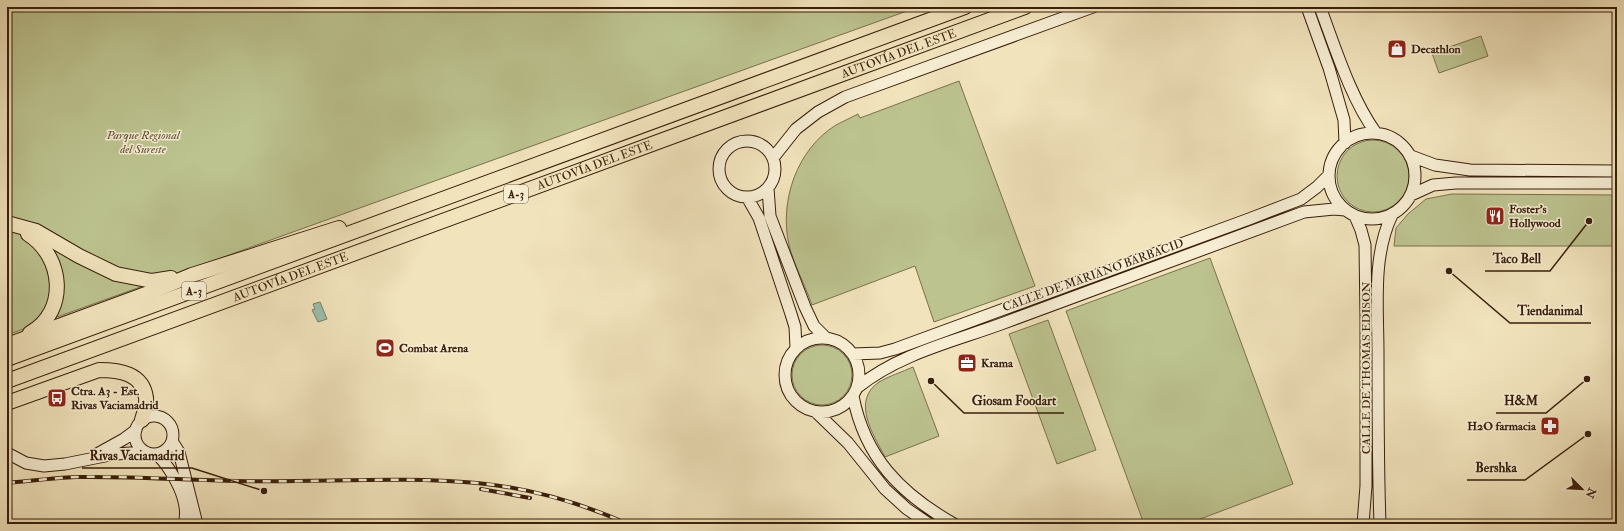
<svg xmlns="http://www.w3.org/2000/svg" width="1624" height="531" font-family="'IM FELL Double Pica',serif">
  <rect width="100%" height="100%" fill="#f1e3bc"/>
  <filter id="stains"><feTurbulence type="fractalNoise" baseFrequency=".005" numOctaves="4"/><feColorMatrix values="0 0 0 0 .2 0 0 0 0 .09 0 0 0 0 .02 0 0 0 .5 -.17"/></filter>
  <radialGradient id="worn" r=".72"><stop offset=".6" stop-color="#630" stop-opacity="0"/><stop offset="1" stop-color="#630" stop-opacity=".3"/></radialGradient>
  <path fill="#bcc38f" stroke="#7a714d" d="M7,7H918L7,335Z
    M1481,36L1488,56L1439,73L1432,53Z
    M959,81L1035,286L934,322L915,266L812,305C805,285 794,265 789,245C779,201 797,149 836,125C843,121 851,118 858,114L860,118Z
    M1337 176a36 36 0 1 1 72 0a36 36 0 1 1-72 0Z
    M1452,194L1617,195V246H1394L1396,228L1408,214L1426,199Z
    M1210,258L1293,484L1187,524H1144L1066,311Z
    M1048,320L1096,450L1057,464L1009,334Z
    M792 375a30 30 0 1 1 60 0a30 30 0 1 1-60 0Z
    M913,367L939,436L885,457C873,434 851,401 879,382C889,376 902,372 913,367Z"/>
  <path fill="#9bbeac" stroke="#747e6c" d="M320,302L327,319L318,322L312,310L315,309L313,304Z"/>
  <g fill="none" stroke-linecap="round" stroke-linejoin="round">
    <defs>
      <path id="secondary" d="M1307,7L1329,68L1344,120L1345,143
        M1320,7C1335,47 1351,99 1376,133
        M1329 176a43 43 0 1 1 86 0a43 43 0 1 1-86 0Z
        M719 169a28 28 0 1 1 56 0a28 28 0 1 1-56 0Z
        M1411,156L1435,165L1470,170L1617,171
        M773,158L796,129L818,112L845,97L1093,7
        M768,188L770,216L805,307L814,326L826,338
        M1411,195L1433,185L1456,183H1617
        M747,197L759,218L791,314L795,327L796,348
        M1355,216L1361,230L1365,245L1366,320V486L1363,524
        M785 375a37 37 0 1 1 74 0a37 37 0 1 1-74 0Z
        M853,354L880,353L895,349L1249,219L1301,199L1317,187L1329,175
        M858,387C899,354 952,342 1001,324C1102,286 1203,249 1304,212L1334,209L1345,210
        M853,396C865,458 901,494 954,524
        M816,412L848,443L885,489L907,509L929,524
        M135 435a19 19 0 1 1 38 0a19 19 0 1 1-38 0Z
        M172,441L179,452L197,524
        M7,453L26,463L44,466L65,464L115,454L146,452
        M97,454L124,439L136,430
        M157,454C172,470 191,501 184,524
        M1380,524C1378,467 1378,410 1378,353C1378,308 1372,256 1392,215"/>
      <g id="highway">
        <path d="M7,223L36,231L79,256L116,274L152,281L171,278"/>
        <path d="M28,234C63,256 69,311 30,333"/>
        <path d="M7,345L151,292L192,275L339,228"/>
        <path d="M7,359L965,7"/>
        <path id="s1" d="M7,381L1025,7"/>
        <path d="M7,403L99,370C119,370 143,373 146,398C147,405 144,413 142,420"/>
      </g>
    </defs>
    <use href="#secondary" stroke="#391f0b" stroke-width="13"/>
    <use href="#highway" stroke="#391f0b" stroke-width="16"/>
    <use href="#secondary" stroke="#f6edd3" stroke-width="11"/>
    <use href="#highway" stroke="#f1e3bc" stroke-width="14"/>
    <defs>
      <path id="rail" d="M7,483C30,481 53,478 76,477C130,476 184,480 237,481C317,483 397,476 477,483C529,488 581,503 628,524
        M481,489L530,498"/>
    </defs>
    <use href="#rail" stroke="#391f0b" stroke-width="4"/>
    <use href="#rail" stroke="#f6edd3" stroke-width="2.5" stroke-dasharray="8" stroke-linecap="butt"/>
  </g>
  <defs>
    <symbol id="shop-square" viewBox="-11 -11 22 22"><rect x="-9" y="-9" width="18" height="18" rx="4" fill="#8f2418" stroke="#f6edd3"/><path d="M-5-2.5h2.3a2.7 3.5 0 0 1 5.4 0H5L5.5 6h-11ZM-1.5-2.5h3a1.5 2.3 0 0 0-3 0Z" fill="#fff"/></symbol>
    <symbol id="restaurant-square" viewBox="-11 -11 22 22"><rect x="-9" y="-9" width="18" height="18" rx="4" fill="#8f2418" stroke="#f6edd3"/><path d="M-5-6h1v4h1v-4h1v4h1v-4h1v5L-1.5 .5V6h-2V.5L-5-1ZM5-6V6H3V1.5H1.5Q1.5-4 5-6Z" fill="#fff"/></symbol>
    <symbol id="stadium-square" viewBox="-11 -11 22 22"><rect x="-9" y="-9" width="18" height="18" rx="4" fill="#8f2418" stroke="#f6edd3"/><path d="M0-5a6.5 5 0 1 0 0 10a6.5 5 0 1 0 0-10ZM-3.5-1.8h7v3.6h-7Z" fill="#fff"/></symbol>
    <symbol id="office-square" viewBox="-11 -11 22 22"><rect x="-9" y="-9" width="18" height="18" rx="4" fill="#8f2418" stroke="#f6edd3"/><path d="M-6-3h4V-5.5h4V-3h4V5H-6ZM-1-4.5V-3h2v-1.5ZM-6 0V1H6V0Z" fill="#fff"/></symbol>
    <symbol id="bus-square" viewBox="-11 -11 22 22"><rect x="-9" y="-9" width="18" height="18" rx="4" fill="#8f2418" stroke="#f6edd3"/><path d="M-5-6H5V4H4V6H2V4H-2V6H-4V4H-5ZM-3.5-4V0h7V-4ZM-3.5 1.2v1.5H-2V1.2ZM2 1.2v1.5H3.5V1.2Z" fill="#fff"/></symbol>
    <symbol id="pharmacy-square" viewBox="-11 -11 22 22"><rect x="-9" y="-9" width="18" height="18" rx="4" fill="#8f2418" stroke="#f6edd3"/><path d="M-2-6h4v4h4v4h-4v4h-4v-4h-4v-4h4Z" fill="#fff"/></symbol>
  </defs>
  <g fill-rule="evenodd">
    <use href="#shop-square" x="1386" y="38" width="22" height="22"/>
    <use href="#restaurant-square" x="1484" y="205" width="22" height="22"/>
    <use href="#stadium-square" x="374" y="337" width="22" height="22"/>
    <use href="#office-square" x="956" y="352" width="22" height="22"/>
    <use href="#bus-square" x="46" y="387" width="22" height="22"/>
    <use href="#pharmacy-square" x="1539" y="415" width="22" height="22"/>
  </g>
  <g text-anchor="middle" stroke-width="3" stroke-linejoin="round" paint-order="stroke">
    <g fill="#f6edd3" stroke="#725d47" stroke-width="1">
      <rect x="504" y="185" width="24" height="18" rx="3"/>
      <rect x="182" y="282" width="24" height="18" rx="3"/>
    </g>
    <g font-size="11" font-weight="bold" fill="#391f0b">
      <text x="516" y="198">A-3</text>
      <text x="194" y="295">A-3</text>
    </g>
    <g font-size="12" font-weight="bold" fill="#391f0b" stroke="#f6edd3" text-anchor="start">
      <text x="1411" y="53">Decathlon</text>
      <text x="1509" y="213">Foster's<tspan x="1509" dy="14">Hollywood</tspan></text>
      <text x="399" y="352">Combat Arena</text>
      <text x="981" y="367">Krama</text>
      <text x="71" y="395">Ctra. A3 - Est.<tspan x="71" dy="14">Rivas Vaciamadrid</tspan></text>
      <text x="1536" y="430" text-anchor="end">H2O farmacia</text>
    </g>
    <g font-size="12" fill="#391f0b" stroke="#f6edd3">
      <text dy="4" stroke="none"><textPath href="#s1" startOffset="950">AUTOVÍA DEL ESTE</textPath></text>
      <text dy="4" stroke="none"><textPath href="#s1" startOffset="626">AUTOVÍA DEL ESTE</textPath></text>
      <text transform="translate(1093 275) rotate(-20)" y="4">CALLE DE MARIANO BARBACID</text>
      <text dy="4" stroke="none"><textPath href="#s1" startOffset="302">AUTOVÍA DEL ESTE</textPath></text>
      <text transform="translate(1366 368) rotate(-90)" y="4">CALLE DE THOMAS EDISON</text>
    </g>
    <g font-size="12" font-style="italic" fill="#605033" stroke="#f6edd3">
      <text x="143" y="139">Parque Regional<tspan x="143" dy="14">del Sureste</tspan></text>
    </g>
  </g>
  <path fill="none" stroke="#391f0b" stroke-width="1.5" d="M1589 221L1550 271H1485M1449 271L1510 323H1591M1587 379L1546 413H1496M931 381L964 413H1064M264 491L192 468H82M1588 434L1525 480H1467"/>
  <g fill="#391f0b" stroke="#f6edd3" stroke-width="1.5">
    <circle cx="1589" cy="221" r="4"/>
    <circle cx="1449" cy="271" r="4"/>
    <circle cx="1587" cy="379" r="4"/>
    <circle cx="931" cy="381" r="4"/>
    <circle cx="264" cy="491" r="4"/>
    <circle cx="1588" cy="434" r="4"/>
  </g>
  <g font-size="13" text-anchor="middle" font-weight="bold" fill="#391f0b" stroke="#f6edd3" stroke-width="3" stroke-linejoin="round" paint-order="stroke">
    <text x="1517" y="263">Taco Bell</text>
    <text x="1550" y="315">Tiendanimal</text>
    <text x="1521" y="405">H&amp;M</text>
    <text x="1014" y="405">Giosam Foodart</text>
    <text x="137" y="460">Rivas Vaciamadrid</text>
    <text x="1496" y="472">Bershka</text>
  </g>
  <rect width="1624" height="531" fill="none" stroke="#f1e3bc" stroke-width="24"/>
  <rect x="8" y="8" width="1608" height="515" fill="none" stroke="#391f0b" stroke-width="2"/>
  <rect x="12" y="12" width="1600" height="507" fill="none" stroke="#391f0b"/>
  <g transform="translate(1582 489) rotate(114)" stroke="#f6edd3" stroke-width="3" paint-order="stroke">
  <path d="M0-3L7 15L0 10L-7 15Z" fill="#391f0b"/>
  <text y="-6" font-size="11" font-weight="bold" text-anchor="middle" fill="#391f0b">N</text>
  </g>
  <rect width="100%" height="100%" filter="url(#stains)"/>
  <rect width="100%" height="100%" fill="url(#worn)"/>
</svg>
